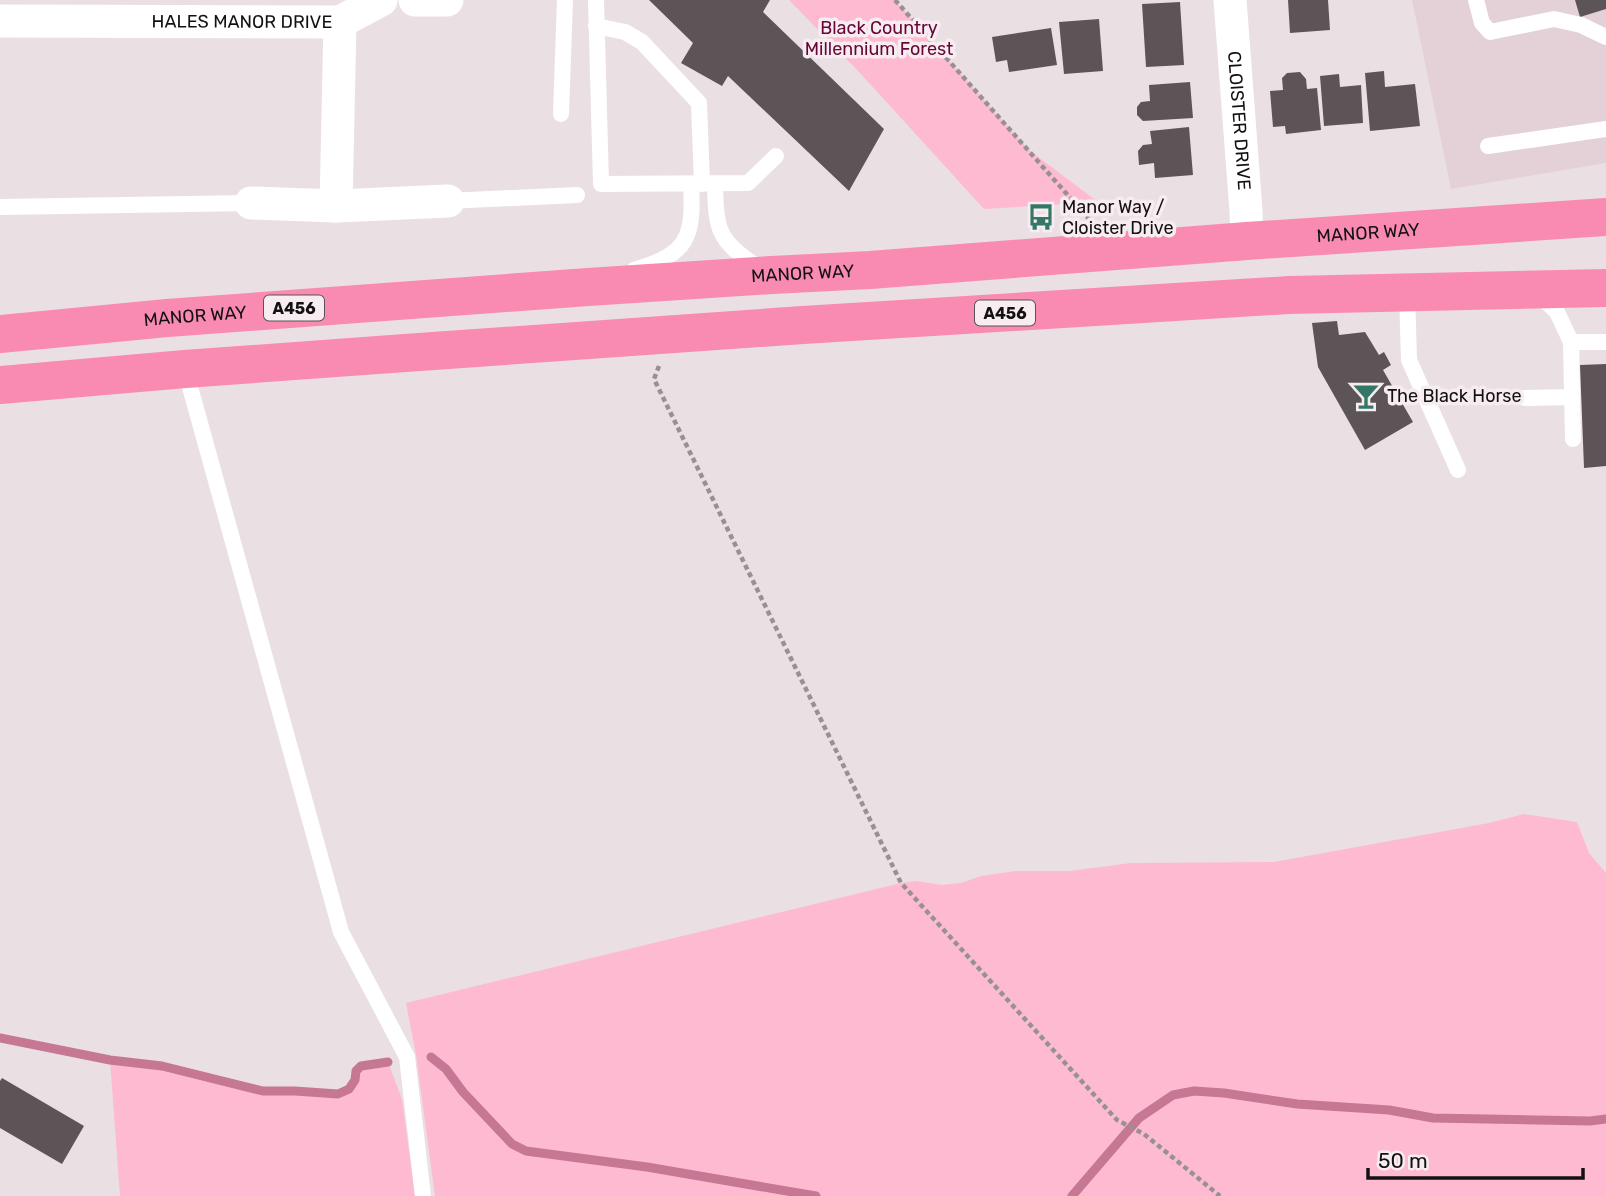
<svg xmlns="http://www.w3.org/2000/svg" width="1606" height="1196" font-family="Rubik,sans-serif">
  <rect width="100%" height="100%" fill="#eae0e3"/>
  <path fill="#e4d1d7" d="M1412,0H1606V163L1451,189Z"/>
  <path fill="#febad0" d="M789,0H895L1029,150L1098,202L984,209L859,72Z
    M1524,814L1577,822L1589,853L1606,873V1196H435L416,1055L406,1003L901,883L917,881L941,885L961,883L981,876L1016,871H1070L1131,863L1274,862L1489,823Z
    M110,1060L162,1066L263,1091H295L338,1094L349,1089L355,1080L356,1071L361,1066L388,1062L402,1099L415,1196H120Z"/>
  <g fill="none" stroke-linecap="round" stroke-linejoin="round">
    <path stroke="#c57793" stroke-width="9" d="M0,1038L110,1060L162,1066L263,1091H295L338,1094L349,1089L355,1080L356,1071L361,1066L388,1062
      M431,1057L446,1069L463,1092L512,1144L526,1151L647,1167L816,1196
      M1072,1196L1139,1118L1173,1095L1194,1091L1224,1093L1297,1104L1389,1110L1433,1118L1590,1121L1606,1119"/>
  </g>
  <path fill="#5d5457" d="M649,0H770L763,12L884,129L849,191L728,76L722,86L681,63L693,43Z
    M1288,0H1328L1330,30L1290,33Z
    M1575,0H1606V9L1580,17Z
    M1180,2L1184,65L1146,67L1142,4Z
    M1099,19L1103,71L1064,74L1059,22Z
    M1051,28L1057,65L1009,72L1007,60L996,62L992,37Z
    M1384,71L1385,87L1415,84L1420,126L1370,131L1365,73Z
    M1300,72L1306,79L1307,89L1317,88L1321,130L1286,134L1285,126L1273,127L1270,91L1283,90L1282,78L1287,73Z
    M1339,74L1340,87L1361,85L1363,123L1324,126L1320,76Z
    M1190,82L1193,118L1143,121L1137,115V107L1141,102L1150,101L1149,85Z
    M1189,127L1193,175L1155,178L1154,163L1139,165L1138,151L1143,145L1152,144L1150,131Z
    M1337,321L1339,335L1365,332L1379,355L1384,352L1391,365L1383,370L1413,422L1365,450L1318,367L1312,323Z
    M1606,364V466L1584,468L1580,365Z
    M2,1078L84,1126L62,1164L0,1128V1081Z"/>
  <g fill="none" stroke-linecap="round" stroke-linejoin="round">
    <path stroke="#989193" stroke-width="4.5" stroke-dasharray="5 3.5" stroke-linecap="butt" d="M895,0L1089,219
      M659,366L654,379L901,883L1117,1120L1144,1134L1220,1196"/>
    <path stroke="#fff" stroke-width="16" d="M596,0L601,184L748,183L776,156
      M1476,0L1482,23L1490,32L1554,19L1581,25L1606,37
      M596,26L625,32L642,42L699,103L702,184
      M561,114L565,0
      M1488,146L1606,129
      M715,184C716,232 718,240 759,268
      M448,201L577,195
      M0,207L251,203
      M634,270C688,254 694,238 691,184
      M1407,293L1409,360L1458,470
      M1538,296L1550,305L1557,312L1571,342L1573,439
      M1571,342H1606
      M185,369L341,932L407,1057L423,1196
      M1525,398L1572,397"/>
    <g stroke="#fff" stroke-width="33">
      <path d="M415,0H447"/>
      <path id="s1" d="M1230,0L1246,211L1247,241"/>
      <path id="s2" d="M0,21L340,22L336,206L251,203"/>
      <path d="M340,22L381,0"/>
      <path d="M336,206L448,201"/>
    </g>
    <g stroke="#f98bb3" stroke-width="38">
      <path id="s3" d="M0,334L167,318L588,287L772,275L870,270L1247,241L1606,217"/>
      <path d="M0,385L185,369L405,353L803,325L1289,295L1606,288"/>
    </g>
  </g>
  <defs>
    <symbol id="bus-bare" viewBox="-9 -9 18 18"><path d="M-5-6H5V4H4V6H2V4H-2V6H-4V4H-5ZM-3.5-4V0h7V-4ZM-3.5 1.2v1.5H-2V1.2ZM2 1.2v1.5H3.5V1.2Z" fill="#347769" stroke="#f7edf0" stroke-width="2.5" paint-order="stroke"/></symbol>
    <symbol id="bar-bare" viewBox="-9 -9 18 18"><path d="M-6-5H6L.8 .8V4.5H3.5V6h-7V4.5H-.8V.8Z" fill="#347769" stroke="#f7edf0" stroke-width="2.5" paint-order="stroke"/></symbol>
  </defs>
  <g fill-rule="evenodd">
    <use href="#bus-bare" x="1022" y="198" width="38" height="38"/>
    <use href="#bar-bare" x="1347" y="377" width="38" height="38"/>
  </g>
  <g text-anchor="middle" stroke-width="7" stroke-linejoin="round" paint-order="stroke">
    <g fill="#f7edf0" stroke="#585355" stroke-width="2">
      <rect x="264" y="295.5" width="60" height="25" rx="5"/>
      <rect x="975" y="300.5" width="60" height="25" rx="5"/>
    </g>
    <g font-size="16" font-weight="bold" fill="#141112">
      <text x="294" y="314">A456</text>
      <text x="1005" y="319">A456</text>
    </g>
    <g font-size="18" fill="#141112" stroke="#f7edf0">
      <text dy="6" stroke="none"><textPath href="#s2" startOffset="242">HALES MANOR DRIVE</textPath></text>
      <text dy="6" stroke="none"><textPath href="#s1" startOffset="121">CLOISTER DRIVE</textPath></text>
      <text dy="6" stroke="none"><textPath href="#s3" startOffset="1372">MANOR WAY</textPath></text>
      <text dy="6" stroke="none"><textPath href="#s3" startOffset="805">MANOR WAY</textPath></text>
      <text dy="6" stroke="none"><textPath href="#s3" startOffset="196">MANOR WAY</textPath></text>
    </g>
    <g font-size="18" fill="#680538" stroke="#f7edf0">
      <text x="879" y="34">Black Country<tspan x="879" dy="21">Millennium Forest</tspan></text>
    </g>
    <g font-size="18" fill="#141112" stroke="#f7edf0" text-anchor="start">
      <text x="1062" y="213">Manor Way /<tspan x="1062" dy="21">Cloister Drive</tspan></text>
      <text x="1387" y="402">The Black Horse</text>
    </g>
  </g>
  <path d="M1368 1168v10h215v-10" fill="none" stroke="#141112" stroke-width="3.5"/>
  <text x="1378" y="1168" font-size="21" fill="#141112" stroke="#f7edf0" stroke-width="5" paint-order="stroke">50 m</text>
</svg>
